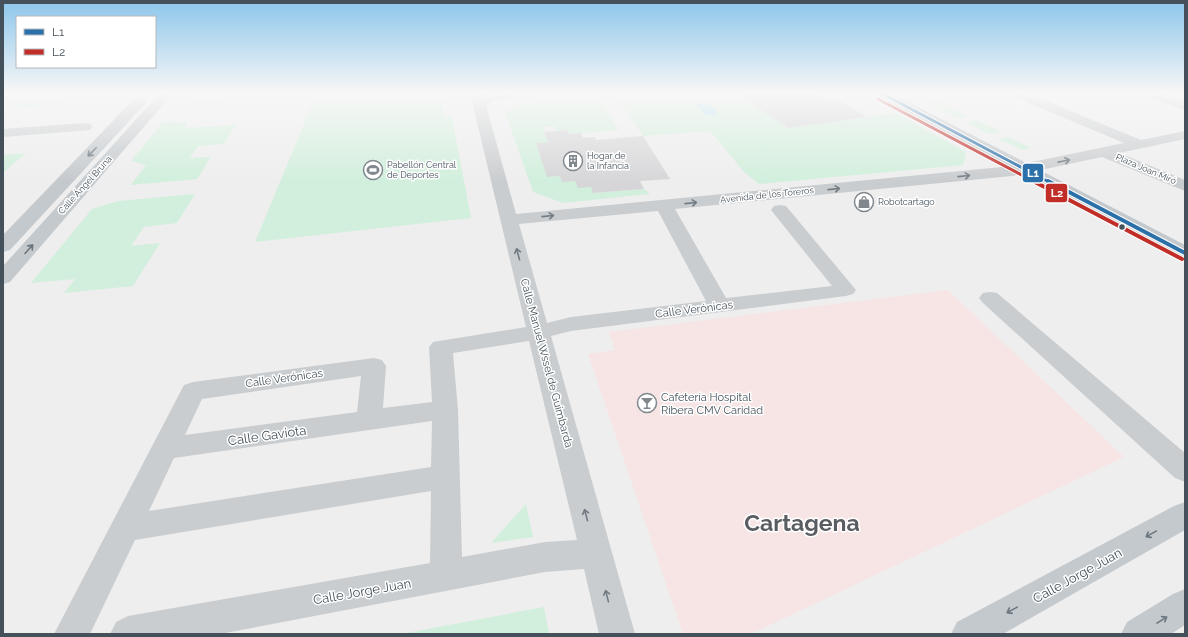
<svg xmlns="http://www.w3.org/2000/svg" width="1188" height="637" font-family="Raleway,sans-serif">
  <rect width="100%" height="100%" fill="#efeeee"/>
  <path fill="#f6e5e4" d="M948,290L1124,457L751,634H683L588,354L615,350L609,332Z"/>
  <path fill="#d1efdc" d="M3,93H95L92,96V99L63,101L57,106L13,109L16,106L3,107Z
    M201,93H230L224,103L191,106Z
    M317,93H446L448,102L442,103L444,117H452L471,218L255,242Z
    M676,93H736L788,128L896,113L966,152L963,165L759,184L744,172L710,131L643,136L617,97Z
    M600,98L619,130L569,134L567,130L556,131L554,126L543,127L548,142L536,143L547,177L560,176L562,182L575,181L591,187L594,193L644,189L650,194L563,203L533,192L505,112L521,104Z
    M935,100L969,116L957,118L924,101Z
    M977,120L1001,132L989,134L965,122Z
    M176,121V123L188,122L184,128L236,125L224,144L198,146L190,158L211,157L197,179L131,185L146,165L131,161L163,122Z
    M1008,137L1031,148L1022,150L999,139Z
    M26,153L3,173V155Z
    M195,194L177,223L144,227L131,246L160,243L133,286L64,293L75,279L31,283L92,209L118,201Z
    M526,504L533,537L491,543Z
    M544,607L549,634H401Z"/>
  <path fill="#a3e0ef" d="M696,104H709L718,114L705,115Z"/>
  <path fill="#d6d6d8" d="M736,93H791L793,94L815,93L828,101L837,99L867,117L788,128Z
    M567,130L569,134L581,133L583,138L595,137L596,140L643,136L670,179L640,181L644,189L593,193L591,187L578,188L575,181L562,182L560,176L547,177L536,143L548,142L544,132Z"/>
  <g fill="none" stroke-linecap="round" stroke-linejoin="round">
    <path fill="#cacdcf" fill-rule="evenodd" d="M470,93H482L483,96L491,93H541L539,96L535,97L497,100L486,105L516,214L1012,166L1124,143L1012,96L1010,93H1027L1141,140L1185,131V139L1119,153L1185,180V191L1102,157L1012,176L675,209L726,298L832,286L771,210L774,206L780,205L786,206L856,290L853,294L846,296L571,331L551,336L635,634H599L584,569L545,572L220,634H110L116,622L128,616L430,563L431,491L135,540L90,634H54L184,385L193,382L374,358L382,360L386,366L383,408L432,402L429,347L433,342L526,327ZM658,211L706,301L571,317L547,323L519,224ZM529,341L577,540L545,542L462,557L458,410L453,353ZM361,376L357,412L185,435L202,399ZM432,421L431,467L149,511L174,458Z
      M1142,93H1160L1185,102V110L1144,96Z
      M85,123L90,124L92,127L90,130L3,137V129Z
      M990,292L997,293L1185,453V482L1175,478L983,303L979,298L983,293Z"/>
    <path fill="#c4c9cd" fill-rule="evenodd" d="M160,93H173L10,282L3,284V266Z
      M875,93H891L1185,245V259L1178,257L877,96Z
      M140,97L145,98L146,101L145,104L10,250L3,252V235L135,98Z
      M1185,502V530L1003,634H951L957,622L1174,506Z
      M1185,589V625L1171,634H1121L1127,622L1173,594Z"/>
    <defs>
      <path id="bus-1-far1" d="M881,93L1049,182"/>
      <path id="bus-1" d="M1048,181L1185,253"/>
      <path id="bus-2-far1" d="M878,99L1035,182"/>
      <path id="bus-2" d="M1033,181L1182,259"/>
    </defs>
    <use href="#bus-1-far1" stroke="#fff" stroke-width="5"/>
    <use href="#bus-1" stroke="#fff" stroke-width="6"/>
    <use href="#bus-2-far1" stroke="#fff" stroke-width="5"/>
    <use href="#bus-2" stroke="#fff" stroke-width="6"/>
    <use href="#bus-1-far1" stroke="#2b70a9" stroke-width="3"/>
    <use href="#bus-1" stroke="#2b70a9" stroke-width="4"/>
    <use href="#bus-2-far1" stroke="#c12d27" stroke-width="3"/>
    <use href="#bus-2" stroke="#c12d27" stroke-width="4"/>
  </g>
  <defs><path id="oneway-shaft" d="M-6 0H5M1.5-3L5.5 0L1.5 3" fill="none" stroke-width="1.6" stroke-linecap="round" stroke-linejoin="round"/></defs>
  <g stroke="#6a757d">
    <use href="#oneway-shaft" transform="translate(92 152) rotate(134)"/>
    <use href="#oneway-shaft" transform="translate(29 249) rotate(-48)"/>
    <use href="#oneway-shaft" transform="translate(1151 534) rotate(151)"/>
    <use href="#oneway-shaft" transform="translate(1012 610) rotate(151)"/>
    <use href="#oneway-shaft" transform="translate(1162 620) rotate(-32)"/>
  </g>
  <g stroke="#737c84">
    <use href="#oneway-shaft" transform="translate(1064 161) rotate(-11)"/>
    <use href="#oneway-shaft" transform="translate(964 176) rotate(-6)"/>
    <use href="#oneway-shaft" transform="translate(834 189) rotate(-6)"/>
    <use href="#oneway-shaft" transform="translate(691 203) rotate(-6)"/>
    <use href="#oneway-shaft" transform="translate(548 216) rotate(-6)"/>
    <use href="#oneway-shaft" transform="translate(518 254) rotate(-105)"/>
    <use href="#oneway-shaft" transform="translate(586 515) rotate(-105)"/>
    <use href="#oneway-shaft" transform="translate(607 596) rotate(-104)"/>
  </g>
  <linearGradient id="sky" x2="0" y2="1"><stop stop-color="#8cc6eb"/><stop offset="0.51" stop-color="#f8f7f7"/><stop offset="1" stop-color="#f8f7f7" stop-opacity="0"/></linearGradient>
  <rect width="1188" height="182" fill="url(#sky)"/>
  <defs>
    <symbol id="building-ring" viewBox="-11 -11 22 22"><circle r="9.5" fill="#fff" stroke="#80888e" stroke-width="1.5"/><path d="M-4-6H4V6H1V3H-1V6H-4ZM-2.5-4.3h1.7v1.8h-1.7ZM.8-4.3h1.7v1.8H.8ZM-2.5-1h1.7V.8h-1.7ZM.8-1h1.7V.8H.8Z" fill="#80888e"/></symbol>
    <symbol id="stadium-ring" viewBox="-11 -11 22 22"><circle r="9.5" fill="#fff" stroke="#80888e" stroke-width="1.5"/><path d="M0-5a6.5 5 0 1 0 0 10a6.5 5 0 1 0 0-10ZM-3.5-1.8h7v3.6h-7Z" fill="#80888e"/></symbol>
    <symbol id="shop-ring" viewBox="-11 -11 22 22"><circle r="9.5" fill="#fff" stroke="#80888e" stroke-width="1.5"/><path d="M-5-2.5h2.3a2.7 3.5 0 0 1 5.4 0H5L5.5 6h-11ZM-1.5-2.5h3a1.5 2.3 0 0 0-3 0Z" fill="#80888e"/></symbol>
    <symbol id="bar-ring" viewBox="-11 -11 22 22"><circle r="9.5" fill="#fff" stroke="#80888e" stroke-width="1.5"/><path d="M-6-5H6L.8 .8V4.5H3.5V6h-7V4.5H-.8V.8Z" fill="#80888e"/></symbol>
  </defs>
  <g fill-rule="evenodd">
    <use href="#building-ring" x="562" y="150" width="22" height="22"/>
    <use href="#stadium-ring" x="362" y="159" width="22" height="22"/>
    <use href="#shop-ring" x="853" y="191" width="22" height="22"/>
    <use href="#bar-ring" x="636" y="392" width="22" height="22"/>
  </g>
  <circle fill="#44515b" stroke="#fff" stroke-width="1.5" cx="1122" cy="227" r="3.5"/>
  <g text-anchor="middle" stroke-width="3" stroke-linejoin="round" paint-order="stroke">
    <g font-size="9" fill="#44515b" stroke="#fff" text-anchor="start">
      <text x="587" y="159">Hogar de<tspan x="587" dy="10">la Infancia</tspan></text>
      <text x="387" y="168">Pabellón Central<tspan x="387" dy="10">de Deportes</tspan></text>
      <text x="878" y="205">Robotcartago</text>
    </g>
    <g font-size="9" fill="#44515b" stroke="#fff">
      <text transform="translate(1146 169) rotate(23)" y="3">Plaza Joan Miró</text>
      <text transform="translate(85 185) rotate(-48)" y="3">Calle Ángel Bruna</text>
      <text transform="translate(767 195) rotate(-6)" y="3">Avenida de los Toreros</text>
    </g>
    <g font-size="11" fill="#44515b" stroke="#fff">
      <text transform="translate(694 309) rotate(-7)" y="4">Calle Verónicas</text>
      <text transform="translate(547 363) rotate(75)" y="4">Calle Manuel Wssel de Guimbarda</text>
      <text transform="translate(284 378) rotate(-8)" y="4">Calle Verónicas</text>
    </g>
    <g font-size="11" fill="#44515b" stroke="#fff" text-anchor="start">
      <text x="661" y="401">Cafetería Hospital<tspan x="661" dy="13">Ribera CMV Caridad</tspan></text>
    </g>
    <g font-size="13" fill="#44515b" stroke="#fff">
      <text transform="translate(267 435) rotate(-8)" y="5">Calle Gaviota</text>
      <text transform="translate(1077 575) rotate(-29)" y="5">Calle Jorge Juan</text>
      <text transform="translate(362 591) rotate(-10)" y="5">Calle Jorge Juan</text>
    </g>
    <g font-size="23" font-weight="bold" fill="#595d62" stroke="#fff">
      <text x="802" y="531">Cartagena</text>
    </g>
  </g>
  <g stroke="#fff" stroke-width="1.5">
    <rect x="1022" y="163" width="22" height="20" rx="4" fill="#2b70a9"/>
    <rect x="1045" y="183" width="23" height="20" rx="4" fill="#c12d27"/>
  </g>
  <g font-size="11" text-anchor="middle" font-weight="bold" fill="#fff">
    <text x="1033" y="177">L1</text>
    <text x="1057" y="197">L2</text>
  </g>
  <rect width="1188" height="637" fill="none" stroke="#44515b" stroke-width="8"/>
  <rect x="16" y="16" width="140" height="52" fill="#ffffff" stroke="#b4b9bd"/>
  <rect x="24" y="29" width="20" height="6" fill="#2b70a9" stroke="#b4b9bd"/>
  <text x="52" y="36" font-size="12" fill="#44515b">L1</text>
  <rect x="24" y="49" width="20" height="6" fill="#c12d27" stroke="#b4b9bd"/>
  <text x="52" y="56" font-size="12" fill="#44515b">L2</text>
</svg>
